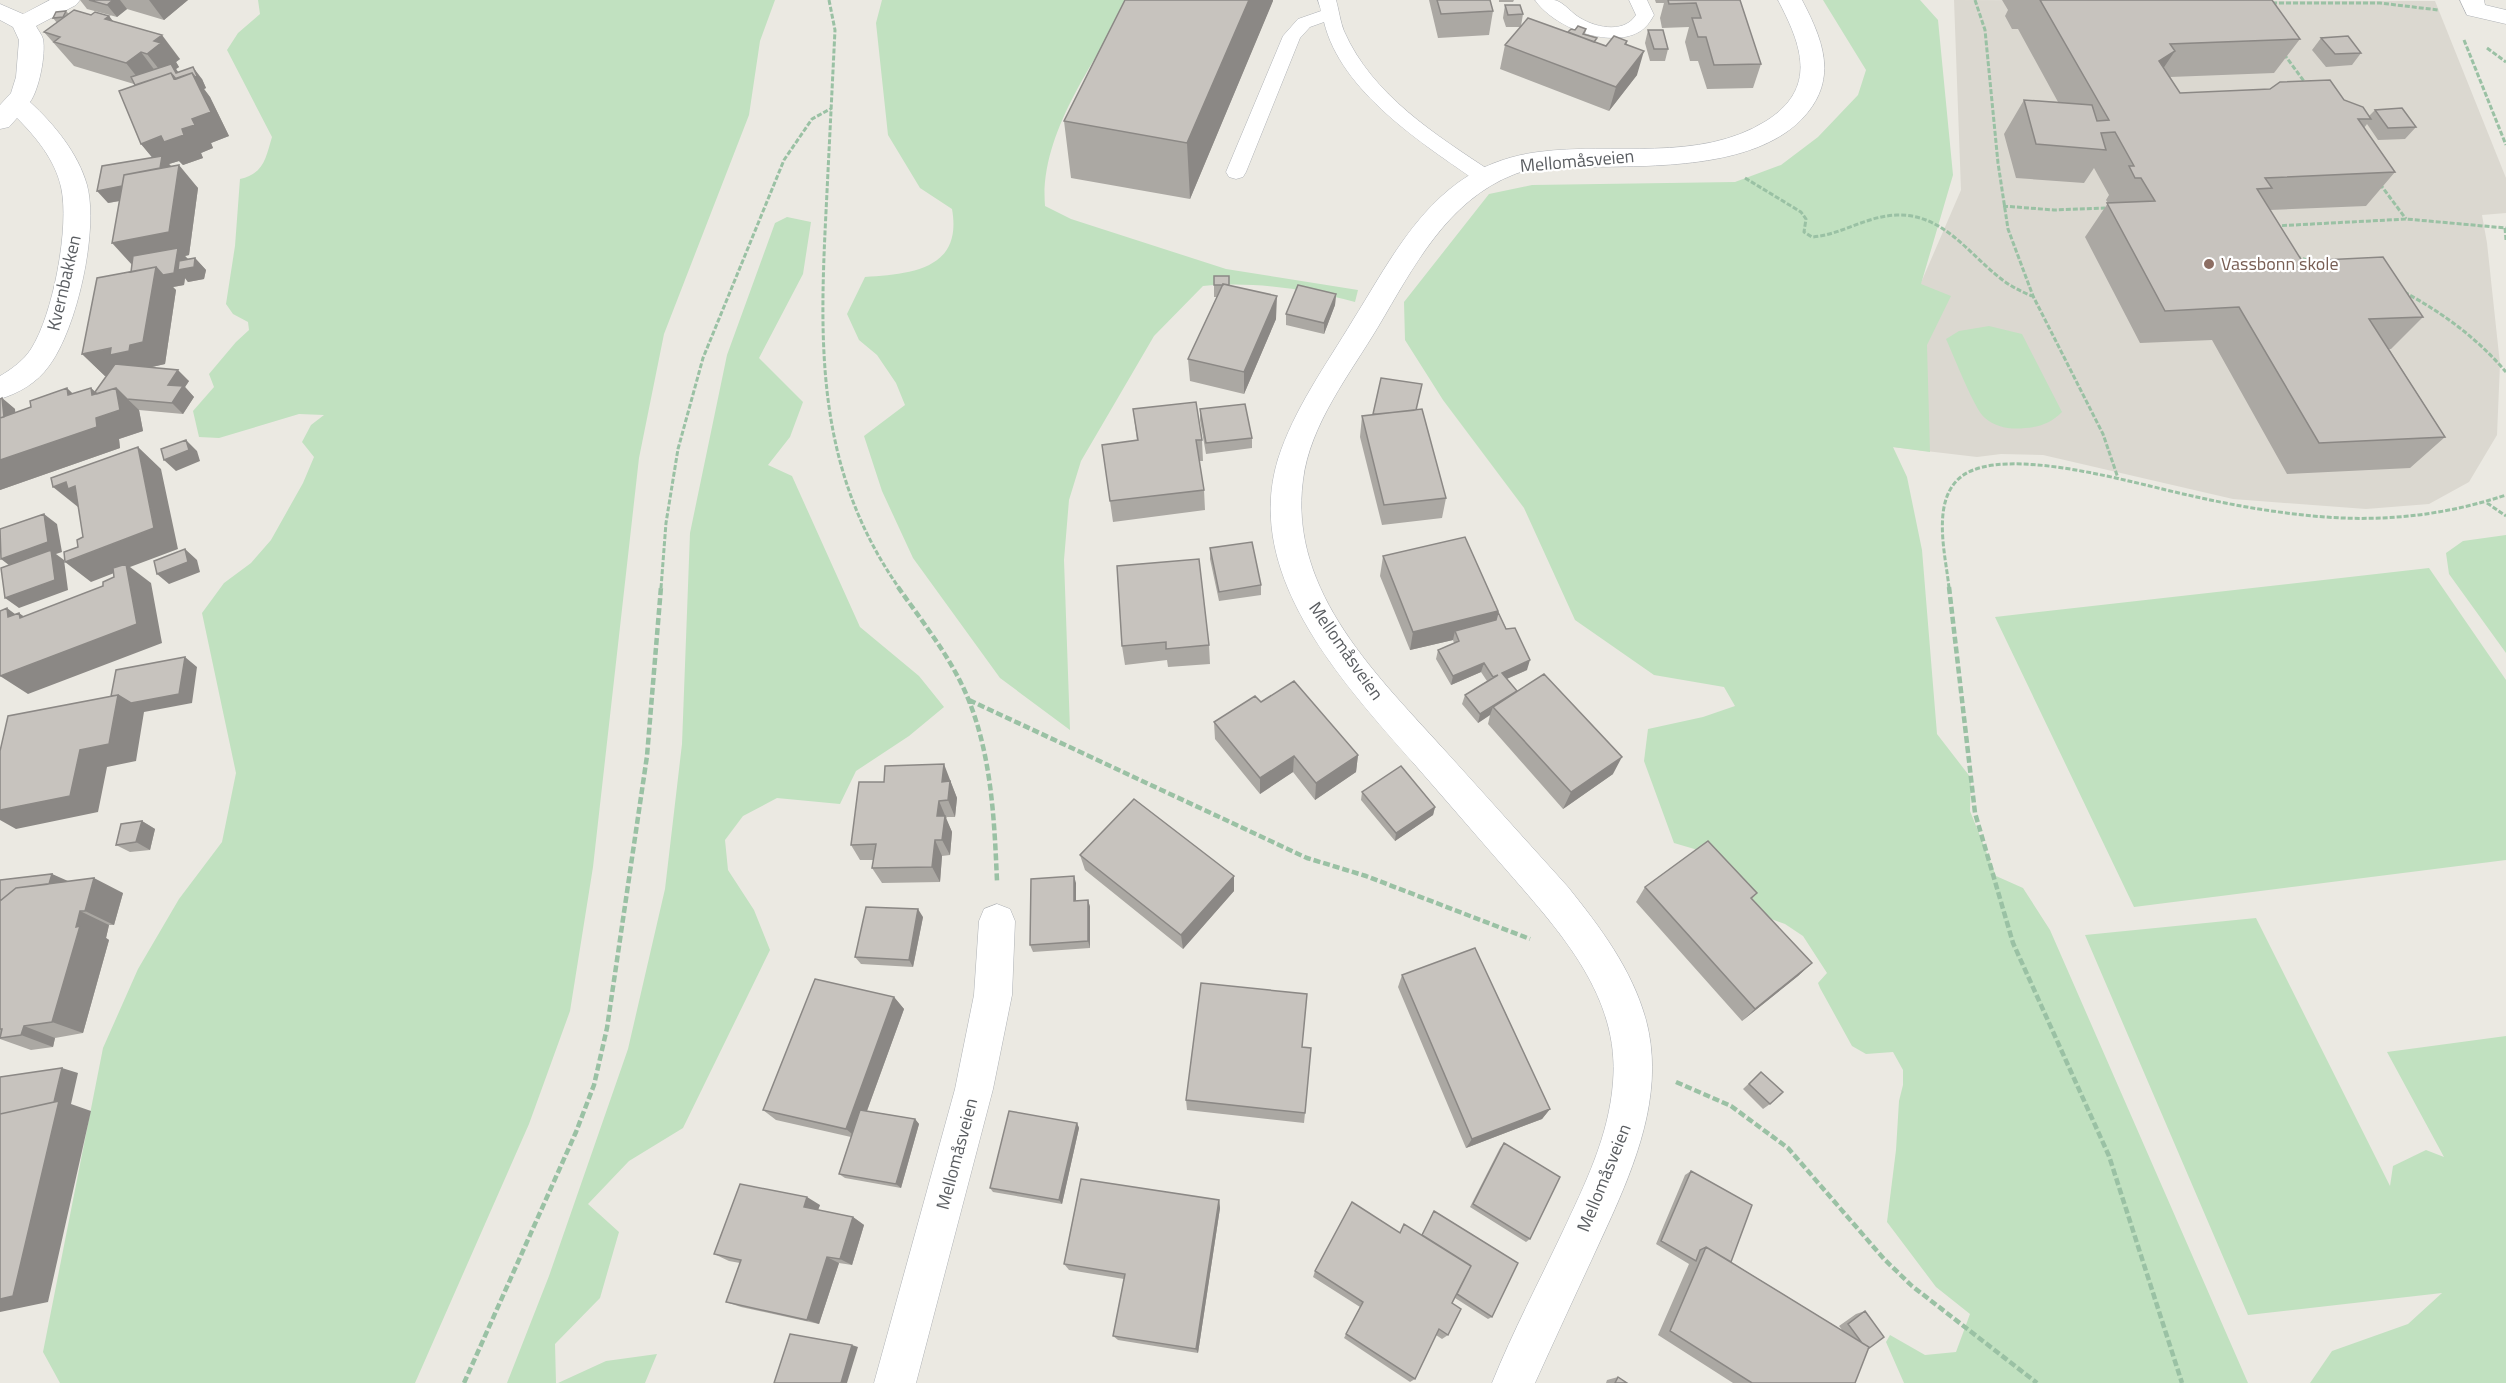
<svg xmlns="http://www.w3.org/2000/svg" width="2506" height="1383" font-family="'Titillium Web',sans-serif">
  <rect width="100%" height="100%" fill="#ebe9e2"/>
  <path fill="#dbd8d0" d="M1954,0L2435,1L2506,178V213L2482,215L2487,243L2500,364L2497,435L2469,482L2429,504L2366,509L2233,499L2043,455L2001,454L1977,457L1892,447L1920,285L1961,190Z"/>
  <path fill="#c1e1c0" d="M258,0H775L760,41L749,115L664,334L639,458L593,867L570,1011L529,1124L415,1383H60L43,1352L103,1048L138,969L179,899L222,842L236,773L202,613L224,583L251,563L271,540L303,483L314,457L302,442L311,425L324,415L299,414L219,438L199,437L193,411L214,387L209,374L236,342L249,330L248,322L233,314L226,304L235,246L240,179C264,174 266,157 272,137L227,50L238,33L260,14Z
    M882,0H1131C1096,59 1039,134 1045,206L1071,219L1226,269L1358,290L1355,302C1306,289 1253,281 1203,286L1154,336L1081,461L1069,500L1064,560L1070,730L1000,678L913,558L882,491L864,436L905,405L896,383L877,355L859,340L847,314L865,277C910,274 963,270 952,209L920,188L888,135L876,23Z
    M1823,0H1920L1938,20L1953,175L1921,284L1951,296L1927,345L1930,452L1893,447L1907,477L1922,550L1937,734L1971,778L1970,811L1996,876L2023,888L2050,930L2248,1383H1904L1886,1342L1890,1335L1925,1355L1956,1352L1970,1314L1936,1287L1887,1222L1896,1150L1899,1101L1903,1085V1070L1893,1052L1866,1054L1852,1046L1820,988L1818,983L1827,973L1803,936L1785,924L1771,919L1708,853L1674,843L1644,761L1648,729L1703,717L1735,706L1724,687L1654,675L1575,620L1524,508L1443,400L1405,340L1404,302L1489,194L1532,185L1735,182L1781,165L1818,137L1858,95L1866,70Z
    M787,217L811,222L803,274L759,358L803,402L790,437L768,465L792,476L860,627L919,676L944,707L909,736L856,771L840,804L777,798L743,816L725,840L728,870L754,910L770,950L683,1128L629,1161L588,1204L619,1232L600,1298L555,1344L556,1383H507L549,1276L628,1049L665,889L682,744L690,533L727,355L775,223Z
    M1989,326L2022,334L2062,412C2051,423 2040,427 2025,428C2011,430 1995,427 1985,418C1975,411 1953,354 1946,339L1959,331Z
    M2506,535V653L2449,574L2446,553L2463,541Z
    M2429,568L2506,680V860L2134,907L1995,617Z
    M2256,918L2390,1186L2393,1166L2426,1150L2444,1157L2387,1052L2506,1036V1383H2310L2332,1351L2408,1324L2442,1293L2248,1315L2085,935Z
    M657,1354L645,1383H558L606,1361Z"/>
  <g fill="none" stroke-linecap="round" stroke-linejoin="round">
    <defs>
      <path id="service" d="M1318,0H1336C1339,10 1340,21 1344,31C1372,95 1436,135 1492,172L1495,177L1492,182L1485,184L1478,182C1423,144 1341,92 1324,22L1310,27L1300,38L1246,172L1243,177L1236,179L1229,177L1226,172L1283,36L1298,19L1321,11Z
        M1535,0C1541,0 1548,0 1554,0C1562,1 1570,11 1577,16C1593,27 1623,35 1636,15L1629,0H1647L1654,15C1650,22 1646,28 1639,32C1609,49 1553,27 1535,0Z"/>
      <path id="minor" d="M50,0H80L76,5L36,26C38,30 42,35 43,39C46,54 39,90 30,102C54,124 78,153 87,185C99,230 77,329 49,366C37,383 19,393 0,399V376C12,369 24,360 31,349C53,315 70,226 61,187C55,160 36,137 17,118L9,127L0,129V105L11,93L16,77L19,40L13,27L0,20V4L23,14Z
        M1778,0H1802C1824,42 1839,81 1801,120C1752,169 1652,166 1587,167C1563,167 1538,165 1515,174C1447,200 1413,268 1378,327C1350,374 1310,424 1303,480C1288,593 1380,678 1449,755C1489,799 1528,843 1568,887C1600,927 1632,969 1646,1020C1668,1103 1626,1185 1592,1259C1573,1300 1554,1341 1535,1383H1492C1513,1331 1539,1282 1563,1231C1585,1184 1609,1136 1613,1082C1620,997 1561,933 1509,873C1480,840 1452,807 1423,774C1351,691 1241,580 1278,459C1294,409 1326,365 1353,320C1385,269 1415,209 1468,176C1489,163 1514,155 1538,152C1612,142 1699,163 1766,121C1818,88 1802,46 1778,0Z
        M2460,0H2484L2485,5L2506,10V24L2467,15Z
        M997,904L1010,909L1015,921L1012,995L993,1089L916,1383H874L955,1089L974,995L979,921L984,909Z"/>
    </defs>
    <use href="#service" stroke="#afb2b6" stroke-width="1"/>
    <use href="#minor" stroke="#afb2b6" stroke-width="1"/>
    <path stroke="#9ac1a4" stroke-width="3" stroke-dasharray="5 2" stroke-linecap="butt" d="M829,0L835,30C832,91 829,151 826,212C819,350 817,470 899,588
      M1975,0L1985,30L1998,163L2008,229L2033,296L2103,434L2118,478
      M2272,3H2380L2438,10
      M2464,40L2506,145
      M2487,48L2506,62
      M2284,54L2306,84
      M1745,178L1801,212L1806,219L1804,232L1812,237C1841,235 1866,216 1897,215C1943,214 1967,252 2000,278C2010,286 2020,291 2032,296
      M2380,184L2406,219
      M2003,206L2054,210L2105,208
      M2275,226L2406,219L2506,228
      M2505,228L2506,240
      M2296,257L2311,261
      M2404,292C2443,313 2477,338 2506,372
      M2487,503L2506,516
      M661,588L666,523L678,449L703,358L784,160L812,119L832,108
      M1949,588C1946,556 1930,500 1962,476C2006,444 2136,484 2188,495C2227,504 2265,511 2304,515C2374,523 2440,517 2506,495"/>
    <path stroke="#9ac1a4" stroke-width="4.5" stroke-dasharray="7 3" stroke-linecap="butt" d="M898,587C919,617 942,646 959,679C991,741 994,813 997,881
      M1949,587L1975,813L2013,943L2109,1156L2182,1383
      M969,700L1307,858L1366,876L1530,939
      M1676,1082L1731,1106L1788,1148L1884,1259L1912,1286L2037,1383
      M464,1383L576,1132L594,1085L607,1028L647,756L661,587"/>
    <use href="#service" fill="#fff" fill-rule="evenodd"/>
    <use href="#minor" fill="#fff" fill-rule="evenodd"/>
  </g>
  <path fill="#aba8a3" d="M80,0H188L164,20L127,9L117,17L87,9Z
    M1125,0H1273L1190,199L1071,178L1064,121Z
    M1429,0H1490L1493,11L1489,35L1438,38Z
    M1499,0H1514L1513,2H1499Z
    M1655,0H1740L1761,64L1753,88L1707,89L1698,61H1690L1685,42L1689,27L1662,28L1660,18L1664,3H1656Z
    M2002,0H2273L2272,1L2300,39L2274,73L2170,77L2180,93L2344,100L2369,116L2375,110L2416,127L2405,139L2378,140L2367,124L2364,128L2395,172L2366,206L2270,210L2302,261L2423,317L2391,349H2389L2445,437L2410,468L2287,474L2212,340L2140,343L2085,237L2108,203L2106,200L2109,195L2094,168L2084,183L2016,178L2004,134L2024,100L2058,102L2018,29H2012L2005,16L2008,10Z
    M1505,5L1523,14L1521,26L1568,32L1586,29L1585,34L1596,43L1606,46L1627,41V44L1637,75L1609,111L1500,69L1505,45L1521,27H1506L1503,18Z
    M66,11L69,14L109,16L113,21L180,59L176,62L179,67L176,69L178,72L202,79L206,88L204,89L210,97L229,136L211,143L213,148L201,153L203,158L183,165L179,161L169,164L198,188L189,255L185,256L188,259L195,258L206,270L204,279L188,282L185,278L184,285L173,287L176,290L165,364L152,367V368L189,381L185,387L194,397L183,414L139,410L143,431L119,439L120,448L0,490V399L2,398L15,409V413L91,388L95,392L107,376H105L82,354L131,272L132,265L120,201L108,203L153,158L141,144L134,84L74,66L44,32L57,23L53,18Z
    M1648,30L1668,49L1665,61H1650L1645,43Z
    M2321,38L2361,53L2352,65L2326,67L2312,50Z
    M1214,276L1229,285L1276,319L1244,394L1190,381L1188,359L1217,297H1214Z
    M1336,294L1335,305L1324,334L1286,325V314Z
    M1133,409L1202,440L1203,461H1199L1204,490L1205,510L1113,522L1110,501L1137,441Z
    M1200,409L1252,438V448L1206,454L1200,420Z
    M1417,410L1446,498L1442,518L1382,525L1360,437L1362,416L1372,415L1373,414Z
    M1210,548L1261,585V595L1219,601L1210,559Z
    M1383,556L1498,612L1527,670L1507,679L1517,691L1613,774L1563,809L1488,724L1490,715L1478,723L1462,704L1465,695L1487,681L1481,672L1451,685L1436,659L1438,650L1454,643L1453,640L1410,650L1380,576Z
    M1117,566L1209,645L1210,664L1168,667L1167,660L1125,665L1122,646Z
    M1261,702L1358,755L1356,772L1315,800L1293,772L1260,794L1215,739L1214,722Z
    M951,781V783L957,798L955,817H947L946,819L952,832L950,855L942,856L940,882L882,883L872,868L874,860H860L851,845L884,782Z
    M1362,792L1435,807L1433,815L1395,841L1361,800Z
    M142,821L155,829L150,850L130,852L116,845Z
    M1080,855L1234,876V891L1183,949L1085,870Z
    M52,874L67,882L123,893L114,925H109L106,938L109,940L83,1033L55,1038L53,1047L31,1050L0,1039V880Z
    M1076,883V901L1088,900L1090,907V948L1033,952L1030,945Z
    M1645,887L1757,893L1752,899L1812,963L1798,976L1742,1021L1636,902Z
    M923,917L913,967L861,964L855,957Z
    M1402,975L1550,1109L1542,1119L1466,1148L1398,987Z
    M894,997L904,1009L867,1111L915,1119L919,1124L901,1188L845,1178L839,1174L851,1137L776,1120L763,1110Z
    M1302,1047L1305,1113L1304,1123L1187,1110L1186,1100Z
    M1761,1072L1770,1104L1763,1109L1743,1089Z
    M1077,1123L1079,1128L1062,1204L993,1192L990,1188Z
    M1504,1143L1530,1239L1526,1242L1470,1207L1500,1148Z
    M1691,1171L1731,1262L1843,1331L1839,1326L1856,1314L1865,1311L1868,1349L1855,1383H1733L1658,1335L1689,1264L1656,1244L1685,1175Z
    M1219,1200L1220,1208L1198,1353L1118,1340L1113,1336L1124,1279L1069,1270L1064,1264Z
    M820,1205L818,1210L853,1217L864,1225L852,1265L839,1263L819,1324L741,1307L726,1302L740,1263L729,1261L714,1254Z
    M1434,1211L1492,1317L1488,1319L1455,1298L1452,1303L1448,1335L1442,1339L1436,1335L1415,1379L1410,1382L1344,1338L1360,1307L1313,1277L1315,1271L1400,1232L1422,1235Z
    M1618,1377L1627,1383H1606L1607,1380Z"/>
  <path fill="#8b8885" d="M113,0H120L127,9L117,17L107,5Z
    M149,0H188L164,20Z
    M1249,0H1273V1L1190,199L1187,143Z
    M109,16L127,40L105,19Z
    M162,35L180,59L176,62L179,67L176,69L181,76L193,67L202,79L206,88L204,89L210,97L229,136L211,143L213,148L201,153L203,158L183,165L179,161L169,164L172,168L151,195L108,203L97,191L160,167L141,144L182,129L166,78L147,54L154,41Z
    M1644,51L1637,75L1609,111L1616,87Z
    M2175,51L2152,85L2159,61Z
    M141,52L159,76L145,87L126,63Z
    M179,165L198,188L189,255L185,256L188,259L195,258L206,270L204,279L188,282L185,278L184,285L173,287L176,290L165,364L152,367L151,374L128,372L105,376L82,354L130,345L156,267L176,258L133,266L112,243Z
    M1336,294L1335,305L1324,334V323Z
    M1277,296L1276,319L1244,394V372Z
    M178,370L189,381L185,387L194,397L183,414L172,403L168,385Z
    M67,388L90,410L68,395Z
    M91,388L114,409L116,388L139,410L143,431L119,439L120,448L0,490V460L92,395Z
    M2,398L15,409L18,440L5,429Z
    M186,440L197,451L200,461L176,471L164,460Z
    M138,447L161,469L178,549L130,567L151,583L162,643L28,694L0,676L127,568L91,582L65,562L154,528Z
    M66,482L75,486L86,505L78,507L53,487Z
    M44,514L57,524L62,552L56,554L64,560L68,590L19,608L5,598L14,569L1,559Z
    M185,549L197,560L200,572L169,584L157,574Z
    M7,608L19,617V613L46,632L8,617Z
    M1498,611L1493,630L1455,631L1453,640L1410,650L1413,632Z
    M185,657L197,667L192,703L144,712L136,761L107,767L98,812L16,829L0,820V810L80,750L118,695Z
    M1530,660L1527,670L1499,682L1502,673Z
    M1484,663L1481,672L1451,685L1453,676Z
    M1493,707L1490,715L1478,723L1480,714Z
    M1358,755L1356,772L1315,800L1316,783Z
    M1294,756L1293,772L1260,794V778Z
    M1622,757L1613,774L1563,809L1571,792Z
    M944,764L957,798L955,817L948,800L942,782Z
    M939,801L952,832L950,855L942,840L937,816Z
    M1435,807L1433,815L1395,841L1396,833Z
    M142,821L155,829L150,850L136,842Z
    M935,840L942,856L940,882L932,867Z
    M52,874L68,881L62,901L46,893Z
    M1074,876L1076,883V908L1074,901Z
    M1234,876V891L1183,949L1181,935Z
    M94,878L123,893L114,925L85,911Z
    M1088,900L1090,907V948L1088,941Z
    M918,909L923,917L913,967L909,960Z
    M80,911L109,925L106,938L109,940L83,1033L52,1022Z
    M1812,963L1798,976L1742,1021L1755,1009Z
    M894,997L904,1009L857,1138L846,1129Z
    M24,1026L55,1038L53,1047L21,1035Z
    M62,1068L78,1073L71,1104L91,1111L48,1302L0,1312V1131Z
    M1550,1109L1542,1119L1466,1148L1472,1139Z
    M915,1119L919,1124L901,1188L896,1184Z
    M1077,1123L1079,1128L1062,1204L1059,1200Z
    M807,1197L820,1205L816,1215L804,1207Z
    M1219,1200L1220,1208L1198,1353L1196,1349Z
    M853,1217L864,1225L852,1265L840,1259Z
    M827,1257L839,1263L819,1324L807,1320Z
    M852,1345L858,1347L847,1383H841Z"/>
  <path fill="#c7c3be" stroke="#8b8885" stroke-width="1.5" d="M89,0H113L107,5Z
    M1125,0H1249L1187,143L1064,121Z
    M1437,0H1490L1493,11L1441,14Z
    M1668,0H1740L1761,64L1714,65L1706,37H1698L1692,18H1701L1696,3L1669,4Z
    M2040,0H2272L2300,39L2170,44L2175,51L2159,61L2180,93L2270,89L2280,82L2330,80L2344,100L2363,107L2371,119H2358L2395,172L2265,178L2272,188L2257,189L2302,261L2383,257L2423,317L2369,319L2445,437L2319,443L2239,307L2165,311L2107,203L2155,201L2141,178H2135L2129,166H2134L2115,132L2101,133L2106,150L2036,144L2024,100L2092,105L2097,121L2109,120Z
    M1505,5H1520L1523,14L1508,15Z
    M74,10L91,15L95,12L109,16L105,19L162,35L154,41L161,43L147,54L141,52L126,63L54,42L60,37L44,32Z
    M66,11L63,17L53,18L56,12Z
    M1528,18L1606,46L1614,36L1627,41L1625,44L1644,51L1616,87L1505,45Z
    M1578,26L1586,29L1583,34L1597,38L1594,42L1568,32L1571,29L1575,30Z
    M1648,30H1663L1668,49H1654Z
    M2348,36L2361,53L2335,54L2321,38Z
    M171,64L176,73L193,67L197,76L195,77L192,73L176,79L171,73L135,85L131,77Z
    M171,73L174,79L192,73L211,112L192,119L195,125L182,129L184,135L164,142L161,136L141,144L119,91Z
    M2402,108L2416,127L2388,128L2375,110Z
    M162,156L160,168L124,175L122,186L97,191L102,166Z
    M179,165L169,232L112,243L124,175Z
    M178,248L174,273L163,275L156,267L131,272L133,256Z
    M195,258L194,267L178,270L179,261Z
    M156,267L143,342L130,345L129,351L110,355L111,348L82,354L97,278Z
    M1214,276H1229V285L1223,284V285H1214Z
    M1223,284L1277,296L1244,372L1188,359Z
    M1298,285L1336,294L1324,323L1286,314Z
    M115,364L178,370L168,385L183,386L172,403L127,399L116,388L97,394L95,392Z
    M1381,378L1422,384L1416,410L1377,414H1373Z
    M67,388L68,395L91,388L92,395L116,388L120,410L96,418L97,427L0,460V418L31,407L30,401Z
    M2,398L4,417L0,418V399Z
    M1196,402L1202,440H1196L1204,490L1110,501L1102,445L1138,440L1133,409Z
    M1245,404L1252,438L1206,443L1200,409Z
    M1422,409L1446,498L1384,505L1362,416Z
    M186,440L189,450L164,460L161,449Z
    M138,447L154,528L65,562L64,552L78,547L77,540L83,537L75,486L68,489L66,482L53,487L51,478Z
    M44,514L48,542L1,559L0,529Z
    M1465,537L1498,611L1413,632L1383,556Z
    M1252,542L1261,585L1219,592L1210,548Z
    M185,549L188,562L157,574L154,561Z
    M51,550L55,580L5,598L1,568Z
    M1199,559L1209,645L1166,649V642L1122,646L1117,566Z
    M126,564L137,624L0,676V611L7,608L8,617L19,613L20,618L103,586V582L114,577L113,568Z
    M1498,612L1506,629L1515,628L1530,660L1502,673L1517,691L1480,714L1465,695L1498,675L1493,677L1484,663L1453,676L1438,650L1459,641L1455,631L1496,620Z
    M185,657L179,694L131,703L118,695L111,696L116,670Z
    M1544,674L1622,757L1571,792L1493,707Z
    M1294,681L1358,755L1316,783L1294,756L1260,778L1214,722L1255,696L1261,702Z
    M118,695L109,744L80,750L70,796L0,810V751L8,716Z
    M944,764L942,782L950,781L948,800L939,801L937,816H945L942,840H935L932,867L872,868L876,844L851,845L859,782H884L885,766Z
    M1401,766L1435,807L1396,833L1362,792Z
    M1134,799L1234,876L1181,935L1080,855Z
    M142,821L136,842L116,845L121,824Z
    M1708,841L1757,893L1751,898L1812,963L1755,1009L1645,887Z
    M52,874L49,884L16,888L0,901V880Z
    M1074,876V901L1088,900V941L1030,945L1031,879Z
    M94,878L85,911H80L76,927L80,926L52,1022L24,1026L21,1035L0,1038L2,1029H0V901L16,888Z
    M866,907L918,909L909,960L855,957Z
    M1475,948L1550,1109L1472,1139L1402,975Z
    M815,979L894,997L846,1129L763,1110Z
    M1201,983L1307,994L1302,1047L1311,1048L1305,1113L1186,1100Z
    M62,1068L54,1102L0,1114V1077Z
    M1761,1072L1783,1092L1770,1104L1749,1084Z
    M59,1101L13,1296L0,1299V1114Z
    M860,1110L915,1119L896,1184L839,1174Z
    M1009,1111L1077,1123L1059,1200L990,1188Z
    M1504,1143L1560,1177L1530,1239L1473,1204Z
    M1691,1171L1752,1205L1731,1262L1706,1247L1700,1250L1696,1261L1661,1241Z
    M1081,1179L1219,1200L1196,1349L1113,1336L1125,1274L1064,1264Z
    M740,1184L807,1197L804,1207L853,1217L840,1259L827,1257L807,1320L726,1302L741,1260L714,1254Z
    M1352,1202L1400,1233L1404,1224L1471,1266L1452,1303L1461,1309L1448,1335L1439,1329L1415,1379L1346,1334L1363,1302L1315,1271Z
    M1434,1211L1518,1263L1492,1317L1457,1294L1471,1266L1470,1265L1422,1235Z
    M1706,1247L1869,1347L1855,1383H1752L1670,1331Z
    M1865,1311L1884,1337L1868,1349L1869,1347L1862,1343L1848,1324Z
    M790,1334L852,1345L841,1383H774Z
    M1618,1377L1627,1383H1615Z"/>
  <circle fill="#8d6e63" stroke="#fff" stroke-width="2" cx="2209" cy="264" r="6"/>
  <g text-anchor="middle" stroke-width="4.5" stroke-linejoin="round" paint-order="stroke">
    <g font-size="18" fill="#5a5d61" stroke="#fff">
      <text transform="translate(1577 161) rotate(-5)" y="6">Mellomåsveien</text>
      <text transform="translate(64 283) rotate(-77)" y="6">Kvernbakken</text>
      <text transform="translate(1346 651) rotate(55)" y="6">Mellomåsveien</text>
      <text transform="translate(957 1154) rotate(-75)" y="6">Mellomåsveien</text>
      <text transform="translate(1604 1178) rotate(-68)" y="6">Mellomåsveien</text>
    </g>
    <g font-size="18" fill="#785e54" stroke="#fff" text-anchor="start">
      <text x="2221" y="270">Vassbonn skole</text>
    </g>
  </g>
</svg>
